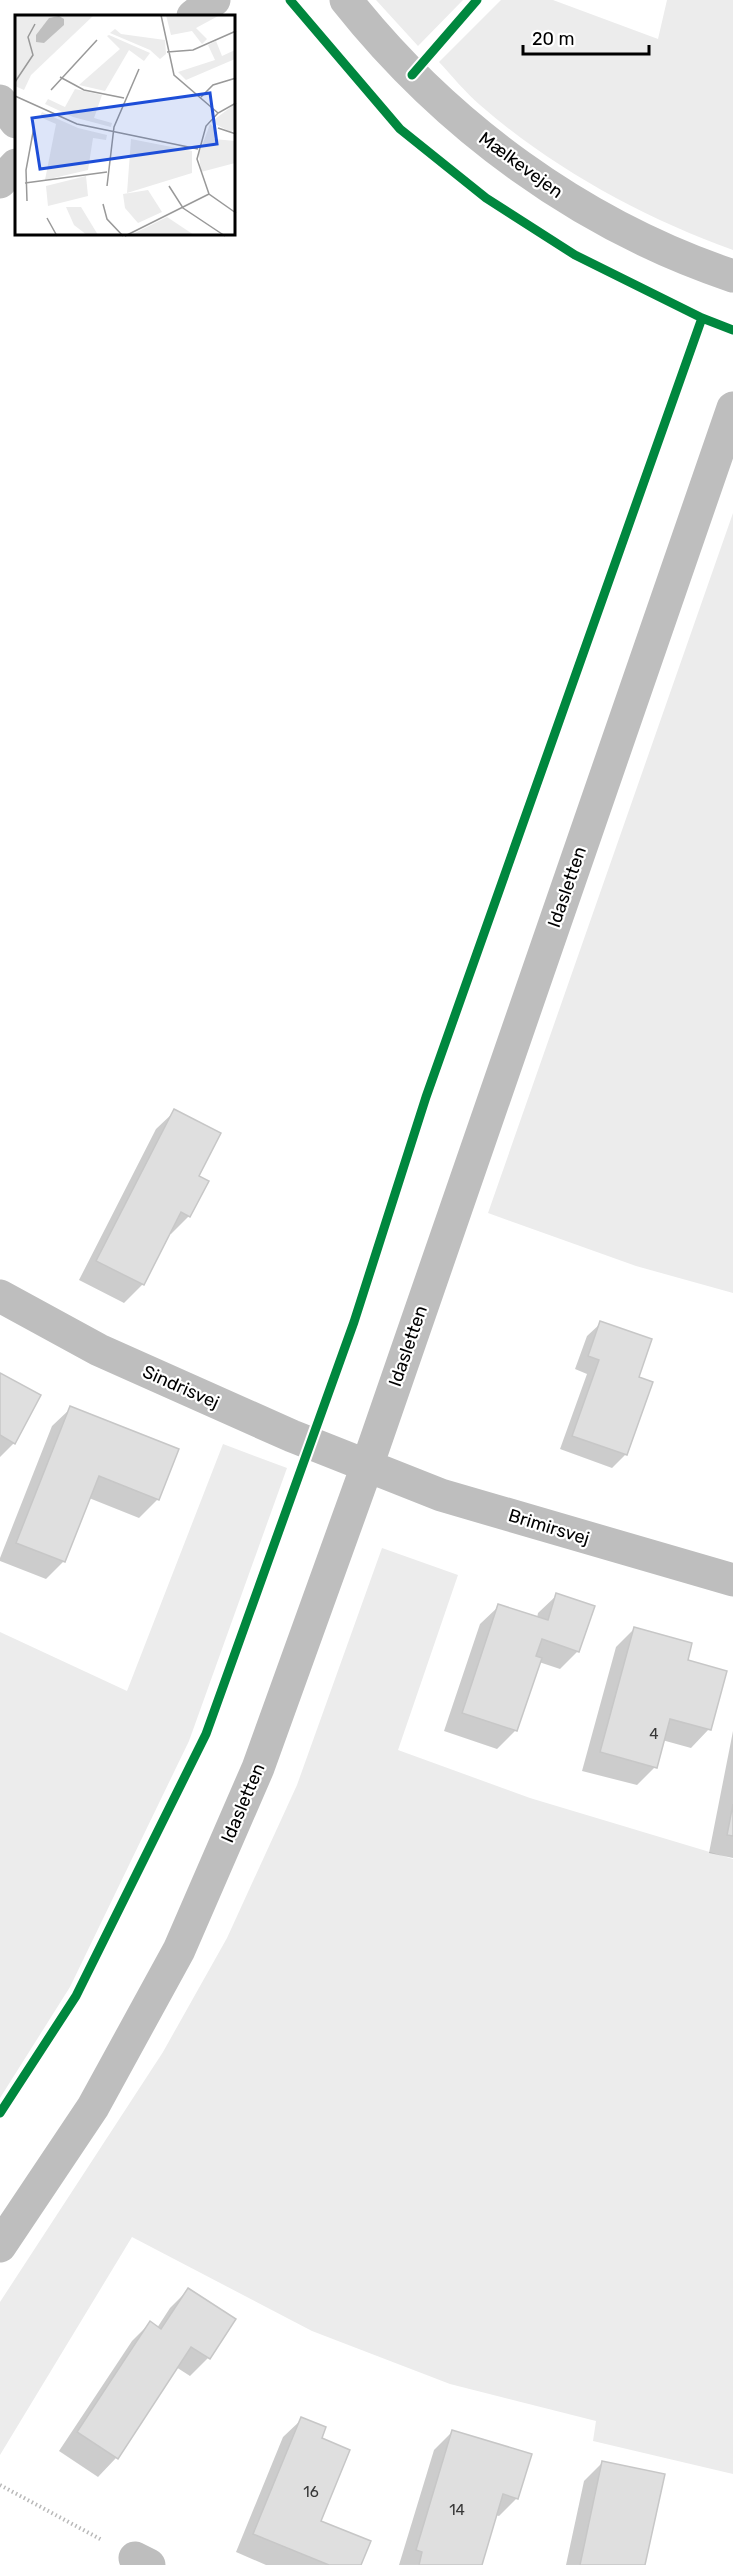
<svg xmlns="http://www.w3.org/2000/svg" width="733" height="2565" font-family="Rubik,sans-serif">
  <rect width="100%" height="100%" fill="#fff"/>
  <path fill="#ececec" d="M376,0H463L418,46Z
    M501,0H553L658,39L667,0H733V250C643,218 552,168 480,105C465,92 452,76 439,62Z
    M733,513V1293L636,1266L488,1213Z
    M223,1444L287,1468L189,1741L70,1987L0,2098V1632L127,1691Z
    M382,1548L458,1575L398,1750L530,1798L733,1859V2474L593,2441L596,2421L450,2384L312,2331L132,2237L0,2455V2302L163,2052L227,1938L297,1785Z"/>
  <path fill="#0003" d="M175,1111L197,1177L189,1216L171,1234L169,1233L143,1284L124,1303L79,1280L156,1129Z
    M601,1323L637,1378L651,1383L625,1455L612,1468L560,1449L587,1374L575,1369L587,1336Z
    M0,1374L14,1443L0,1457Z
    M71,1408L158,1499L139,1518L89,1498L64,1561L46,1579L0,1561V1558L52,1426Z
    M557,1595L578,1651L560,1669L539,1662L516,1730L497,1749L444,1731L480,1624L499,1606L537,1618L538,1613Z
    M634,1629L686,1661L709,1729L691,1748L662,1740L655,1767L637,1785L582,1771L616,1647Z
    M733,1731V1858L709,1853Z
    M188,2290L208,2358L190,2376L176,2367L116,2458L98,2477L59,2451L132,2341L150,2323L157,2328L170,2308Z
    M302,2419L320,2438L319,2522L360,2565H266L236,2552L283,2437Z
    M453,2431L517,2498L499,2516L495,2515L480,2565H399L434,2450Z
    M603,2462L644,2565H566L584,2481Z"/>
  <path fill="#dfdfdf" stroke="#c7c7c7" stroke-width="1.5" d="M174,1109L221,1133L199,1176L209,1181L190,1217L181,1212L144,1285L96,1261Z
    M600,1321L652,1339L639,1377L653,1382L627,1455L572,1436L599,1360L588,1356Z
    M0,1373L41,1395L15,1444L0,1435Z
    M70,1406L179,1449L159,1500L99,1476L65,1562L16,1543Z
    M556,1593L595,1606L579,1652L542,1639L536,1656L542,1658L517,1731L462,1713L498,1604L548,1620Z
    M634,1627L692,1643L688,1660L727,1671L711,1730L670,1719L657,1768L600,1752Z
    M733,1804V1836L727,1835Z
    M188,2288L236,2319L210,2359L191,2347L118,2459L77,2432L150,2321L161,2329Z
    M301,2417L326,2427L322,2438L350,2450L321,2521L371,2541L361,2565H329L253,2534Z
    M452,2430L532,2454L518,2499L503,2494L482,2565H419L422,2552L416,2550Z
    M602,2461L665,2474L645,2565H580Z"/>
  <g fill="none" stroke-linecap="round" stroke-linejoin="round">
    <path stroke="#b9b9b9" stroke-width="4" stroke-dasharray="1.5 3" stroke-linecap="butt" d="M0,2485L102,2540"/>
    <path stroke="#bebebe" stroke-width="33" d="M346,0C446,126 581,225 733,276
      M193,16L214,0
      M0,101L16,122
      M0,182L16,165
      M0,1296L99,1350L292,1436L441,1495L733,1580
      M0,2246L93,2107L179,1950L258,1768L367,1466L733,408
      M135,2558L149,2565"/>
    <defs>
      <path id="cycleway" d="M290,0L400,129L486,198L575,255L702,318L733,330
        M412,75L477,0
        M0,2113L76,1996L206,1734L354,1322L426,1097L702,318"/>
    </defs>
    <use href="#cycleway" stroke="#fff" stroke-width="13"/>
    <use href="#cycleway" stroke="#00873e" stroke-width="9"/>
  </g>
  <g text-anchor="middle" stroke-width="4.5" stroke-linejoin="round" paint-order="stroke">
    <g font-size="15" fill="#383838">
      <text x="654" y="1739">4</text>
      <text x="311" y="2497">16</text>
      <text x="457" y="2515">14</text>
    </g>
    <g font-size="18" fill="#000" stroke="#fff">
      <text transform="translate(521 165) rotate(36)" y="6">Mælkevejen</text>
      <text transform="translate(567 887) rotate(-71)" y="6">Idasletten</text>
      <text transform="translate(408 1346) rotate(-71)" y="6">Idasletten</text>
      <text transform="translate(181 1387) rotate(24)" y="6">Sindrisvej</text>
      <text transform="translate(549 1527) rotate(17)" y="6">Brimirsvej</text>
      <text transform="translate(243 1803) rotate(-67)" y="6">Idasletten</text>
    </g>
  </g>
  <g transform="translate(15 15)">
    <rect width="220" height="220" fill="#fff"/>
    <path d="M0,0H79L16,60L9,75L0,71ZM151,0H205L181,13L192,24L187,29L177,16L156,20ZM100,14L106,19L150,25L151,39L145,44L135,35L95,18ZM94,20L135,38L129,46L114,35L90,76L64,70L105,34L92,21ZM201,26L207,41L220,35V44L171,65L163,57L200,45L193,30ZM60,74L87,80L79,103L97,108L96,112L58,102L30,89L33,84L50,92ZM220,89V113L216,117L196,107ZM27,97L63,113L92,120L91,125L78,123L73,155L30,165L41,109L25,102ZM195,109L201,114L199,124L220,126V148L186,157L184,139ZM116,124L177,136V158L112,178ZM71,161L73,181L33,191L31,171ZM133,175L147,197L123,208L110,193L108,179ZM51,192H66L83,220H72L59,210ZM152,202L179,220L114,221Z" fill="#ececec"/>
    <path d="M44,1L49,4V10L29,28L21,27V20L34,3Z" fill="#bfbfbf"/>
    <path fill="none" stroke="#999" stroke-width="1.5" d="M146,0L159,60L203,98M152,37L178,35L221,16M45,62L69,75L109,83M0,67L18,40L13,22L20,9M36,75L82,25M0,81L62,109L183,134M186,82L198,70L221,63M221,88L203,98L191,111L182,144L194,179L221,198M203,113L221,119M10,168L92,157M92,171L99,112L124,54M154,171L168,193L210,221M12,186L11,155L19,112M88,189L92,204L108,221M32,203L42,221M110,221L194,179"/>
    <path fill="#1d4ed8" fill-opacity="0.15" stroke="#1d4ed8" stroke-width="3" d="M195,78L202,129L25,154L17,103Z"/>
    <rect width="220" height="220" fill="none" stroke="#000" stroke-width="3"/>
  </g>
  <path d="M523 45v9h126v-9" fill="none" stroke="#000000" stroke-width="3"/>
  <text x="532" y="45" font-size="18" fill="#000000" stroke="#ffffff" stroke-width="4.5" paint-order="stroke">20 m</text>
</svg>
